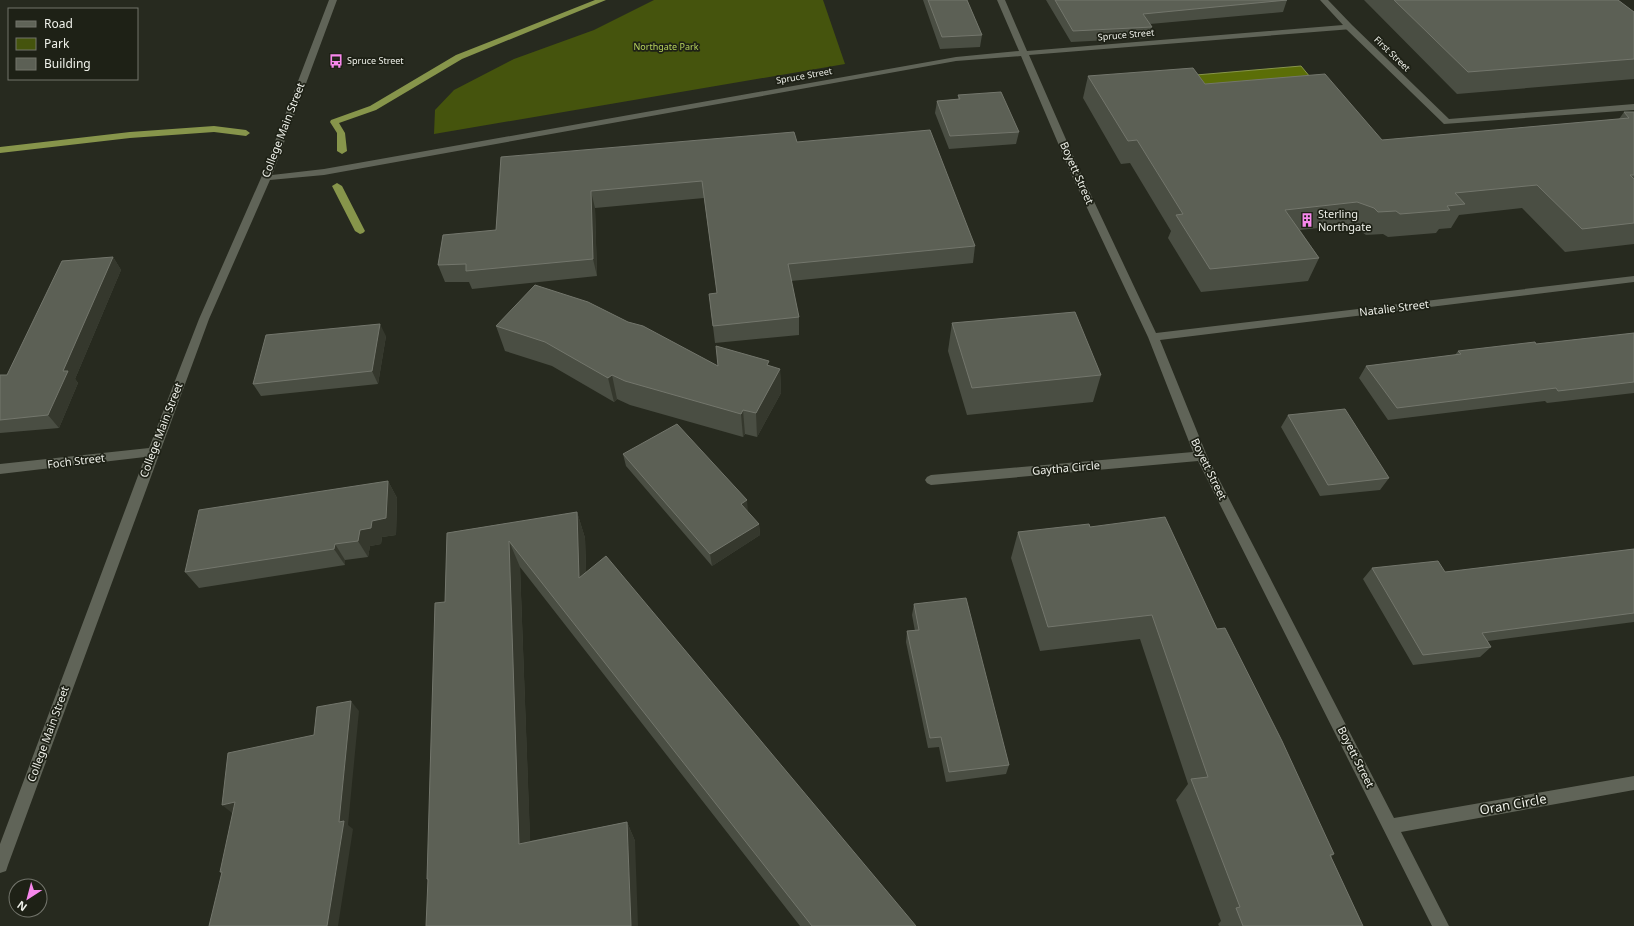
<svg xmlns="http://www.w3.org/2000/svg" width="1634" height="926" font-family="'Noto Sans',sans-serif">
  <rect width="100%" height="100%" fill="#272a1f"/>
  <path fill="#45540d" d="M654,0H823L845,64L434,134L435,110L454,90L514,59L594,30Z"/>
  <path fill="#5b6e07" stroke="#87954b" d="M1301,66L1315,83L1209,92L1196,75Z"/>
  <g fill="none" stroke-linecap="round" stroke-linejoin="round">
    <path fill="#87954b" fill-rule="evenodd" d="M595,0H606L462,59L376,110L339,123L345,133L347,151L342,154L337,151V133L330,122L331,120L370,106L456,55Z
      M214,126L246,130L250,133L246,136L214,132L130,138L0,153V147L130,132Z
      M337,183L342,186L365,231L363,233L360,234L355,231L332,186Z"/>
    <path fill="#606458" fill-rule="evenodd" d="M1346,25H1352L1449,119L1634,104V110L1444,124L1346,29Z"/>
    <path fill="#606458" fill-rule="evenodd" d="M329,0H337L272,175L324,169L956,57L1019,51L997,0H1005L1027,51L1343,25L1320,0H1328L1352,25V29L1029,55L1082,176L1156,333L1634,276V282L1160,340L1207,456L1394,818L1634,776V790L1401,832L1449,926H1432L1198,461L931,485L927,483L925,480L927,477L931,475L1193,452L1148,337L1072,176L1021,56L956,61L324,175L270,180L209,319L8,865L6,871L0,873V844L145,457L0,474V464L149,448L199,319L261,178Z"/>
  </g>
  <path fill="#4a4e43" d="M923,0H967L982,35L980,47L940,49Z
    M1046,0H1287L1283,12L1150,24L1152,27L1149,38L1071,42Z
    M1364,0H1618L1634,12V79L1457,94Z
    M1088,76L1205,84L1382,140L1619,119L1624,112H1634V244L1565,252L1522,208L1459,215L1451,228L1439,229L1436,233L1388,237L1383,234L1366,235L1362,232L1346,225L1300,230L1319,258L1308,281L1201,292L1168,238L1171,231L1130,163L1121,164L1083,98Z
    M958,95L1019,132L1016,144L949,149L935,113L937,101L958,99Z
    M797,142L975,246L973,263L791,281L799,317V335L715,343L709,294L717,293L704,198L595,208L597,276L472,289L469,282H445L438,265L496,230L501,157Z
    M113,257L121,270L75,379L78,383L59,428L0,433V375H7Z
    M628,322L718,366L780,369L781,393L757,437L745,434L743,437L630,405L617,399L614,402L552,366L505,351L496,326Z
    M952,323L1101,375L1093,402L967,415L948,351Z
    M1634,333V393L1547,403L1545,401L1388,420L1359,378L1366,366L1455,355L1458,351L1536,344Z
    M386,336L378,384L261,396L253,384Z
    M1288,415L1389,478L1380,490L1320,496L1281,427Z
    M623,454L759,524L760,535L712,566L626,466Z
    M388,481L397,498L396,535L382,537L381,544L370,546L368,557L345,560V565L199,588L185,572Z
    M577,512L585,538L586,572L916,926H800L520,567L530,841L627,822L635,841L428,881L427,879L445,602L447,533Z
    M1090,527L1217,629L1334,854L1331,857L1363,926H1219L1218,924L1221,921L1176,800L1188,784L1140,639L1040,651L1011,558L1018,532Z
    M1634,549V622L1488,641L1491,647L1480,657L1413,665L1363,579L1372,568L1445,572Z
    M914,604L1009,765L1006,774L946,782L939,747L928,748L906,642L907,631H915L912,615Z"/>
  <path fill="#35382d" d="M591,191L595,208L597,276L593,259Z
    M113,257L121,270L75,379L78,383L59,428L48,415L63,371Z
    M380,324L386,336L378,384L372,371Z
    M780,369L781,393L757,437L756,413Z
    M612,375L617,399L614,402L608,378Z
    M743,410L745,434L743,437L741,414Z
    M388,481L397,498L396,535L382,537L381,544L370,546L368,557L358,541L360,530L372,521Z
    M747,500L748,512L741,504Z
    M577,512L585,538L587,602L579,578Z
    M759,524L760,535L712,566L710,554Z
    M509,541L520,567L531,862L519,844Z
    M335,544L345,560V565L334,549Z
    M351,701L359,711L348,825L353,829L338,926H327Z
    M235,802L232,813L222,805Z
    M627,822L635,841L638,926H631Z"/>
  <path fill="#5c6055" stroke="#73766c" d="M928,0H967L982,35L942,37Z
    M1055,0H1287L1143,14L1152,27L1073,31Z
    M1394,0H1618L1634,12V59L1468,72Z
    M1193,68L1205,84L1325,74L1382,140L1629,118L1624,112H1634V175H1630L1634,179V223L1582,229L1537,185L1455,193L1465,204L1447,206L1450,210L1400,214L1396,211L1378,212L1374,208L1357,202L1285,210L1319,258L1210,269L1176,215L1183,214L1137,140L1128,141L1088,76Z
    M1001,92L1019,132L950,136L937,101L960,99L958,95Z
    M930,130L975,246L788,264L799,317L713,326L709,294L717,293L702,181L591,191L593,259L466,271V264L438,265L443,235L496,230L501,157L794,132L797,142Z
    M113,257L63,371H68L48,415L0,420V375H7L62,261Z
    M535,285L588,302L628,322L643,326L718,366L716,346L769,361L767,365L780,369L756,413L743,410L741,414L625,381L612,375L608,378L545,342L496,326Z
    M1075,312L1101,375L972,388L952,323Z
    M380,324L372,371L253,384L266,335Z
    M1634,333V382L1558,391L1556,388L1397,408L1366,366L1461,354L1458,351L1535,342L1536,344Z
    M1345,409L1389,478L1328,485L1288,415Z
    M677,424L747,500L741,504L759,524L710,554L623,454Z
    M388,481L386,518L372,521L371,528L360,530L358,541L335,544L334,549L185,572L199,510Z
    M577,512L579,578L606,556L916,926H812L509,541L519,844L627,822L631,926H426L428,879H427L435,603L445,602L447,533Z
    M1165,517L1217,629L1225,628L1282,741L1334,854L1330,855L1363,926H1243L1236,908L1240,907L1191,779L1208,777L1152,615L1048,627L1018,532L1089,524L1090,527Z
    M1634,549V613L1482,633L1491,647L1423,655L1372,568L1438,561L1445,572Z
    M966,598L1009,765L949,772L941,737L930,738L907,631L919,630L914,604Z
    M351,701L339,822L344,821L327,926H209L222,872H220L235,802L222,805L228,753L314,735L317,707Z"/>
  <defs>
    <symbol id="bus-bare" viewBox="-9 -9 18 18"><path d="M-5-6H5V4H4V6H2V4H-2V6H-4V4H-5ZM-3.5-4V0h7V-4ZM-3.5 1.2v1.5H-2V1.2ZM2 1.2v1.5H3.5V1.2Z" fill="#f788ec" stroke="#1e2116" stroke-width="2.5" paint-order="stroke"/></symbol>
    <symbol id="building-bare" viewBox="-9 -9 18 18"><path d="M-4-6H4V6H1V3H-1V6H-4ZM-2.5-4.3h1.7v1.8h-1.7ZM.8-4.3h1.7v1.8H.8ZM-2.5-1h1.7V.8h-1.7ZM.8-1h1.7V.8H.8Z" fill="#f788ec" stroke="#1e2116" stroke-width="2.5" paint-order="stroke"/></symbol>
  </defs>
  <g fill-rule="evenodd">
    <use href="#bus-bare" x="326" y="51" width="20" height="20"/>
    <use href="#building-bare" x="1297" y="210" width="20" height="20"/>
  </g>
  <g text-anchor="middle" stroke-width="3.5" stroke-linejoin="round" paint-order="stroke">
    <g font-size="9" fill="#eff1ea" stroke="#1e2116">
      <text transform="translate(1126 35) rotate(-5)" y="3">Spruce Street</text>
      <text transform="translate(1392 54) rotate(44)" y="3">First Street</text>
      <text transform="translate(804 76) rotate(-10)" y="3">Spruce Street</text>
    </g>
    <g font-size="9" fill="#b6d25c" stroke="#1e2116">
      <text x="666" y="50">Northgate Park</text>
    </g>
    <g font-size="9" fill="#eff1ea" stroke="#1e2116" text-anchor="start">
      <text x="347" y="64">Spruce Street</text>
    </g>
    <g font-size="11" fill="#eff1ea" stroke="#1e2116">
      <text transform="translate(283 130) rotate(-69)" y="4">College Main Street</text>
      <text transform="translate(1077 173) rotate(66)" y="4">Boyett Street</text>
      <text transform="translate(1394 308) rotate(-7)" y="4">Natalie Street</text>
      <text transform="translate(161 430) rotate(-69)" y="4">College Main Street</text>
      <text transform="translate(76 461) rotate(-7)" y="4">Foch Street</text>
      <text transform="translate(1066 468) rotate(-5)" y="4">Gaytha Circle</text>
      <text transform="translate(1209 469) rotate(64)" y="4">Boyett Street</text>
      <text transform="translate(48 734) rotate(-70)" y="4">College Main Street</text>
      <text transform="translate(1356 757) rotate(63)" y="4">Boyett Street</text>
    </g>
    <g font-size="11" fill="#eff1ea" stroke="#1e2116" text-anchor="start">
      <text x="1318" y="218">Sterling<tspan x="1318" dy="13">Northgate</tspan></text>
    </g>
    <g font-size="13" fill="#eff1ea" stroke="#1e2116">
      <text transform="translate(1513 804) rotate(-10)" y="5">Oran Circle</text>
    </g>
  </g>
  <rect x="8" y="8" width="130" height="72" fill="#1e2116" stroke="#72746b"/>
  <rect x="16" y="21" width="20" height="6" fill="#606458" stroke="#72746b"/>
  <text x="44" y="28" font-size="12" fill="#eff1ea">Road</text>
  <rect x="16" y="38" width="20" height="12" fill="#45540d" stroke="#72746b"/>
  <text x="44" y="48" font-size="12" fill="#eff1ea">Park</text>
  <rect x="16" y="58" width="20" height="12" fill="#5c6055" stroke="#72746b"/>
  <text x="44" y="68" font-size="12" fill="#eff1ea">Building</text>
  <g transform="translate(28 898) rotate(216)"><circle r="19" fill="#1e2116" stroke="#72746b"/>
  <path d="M0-3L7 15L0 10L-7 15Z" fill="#f788ec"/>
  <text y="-6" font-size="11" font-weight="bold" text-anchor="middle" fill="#eff1ea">N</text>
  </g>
</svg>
